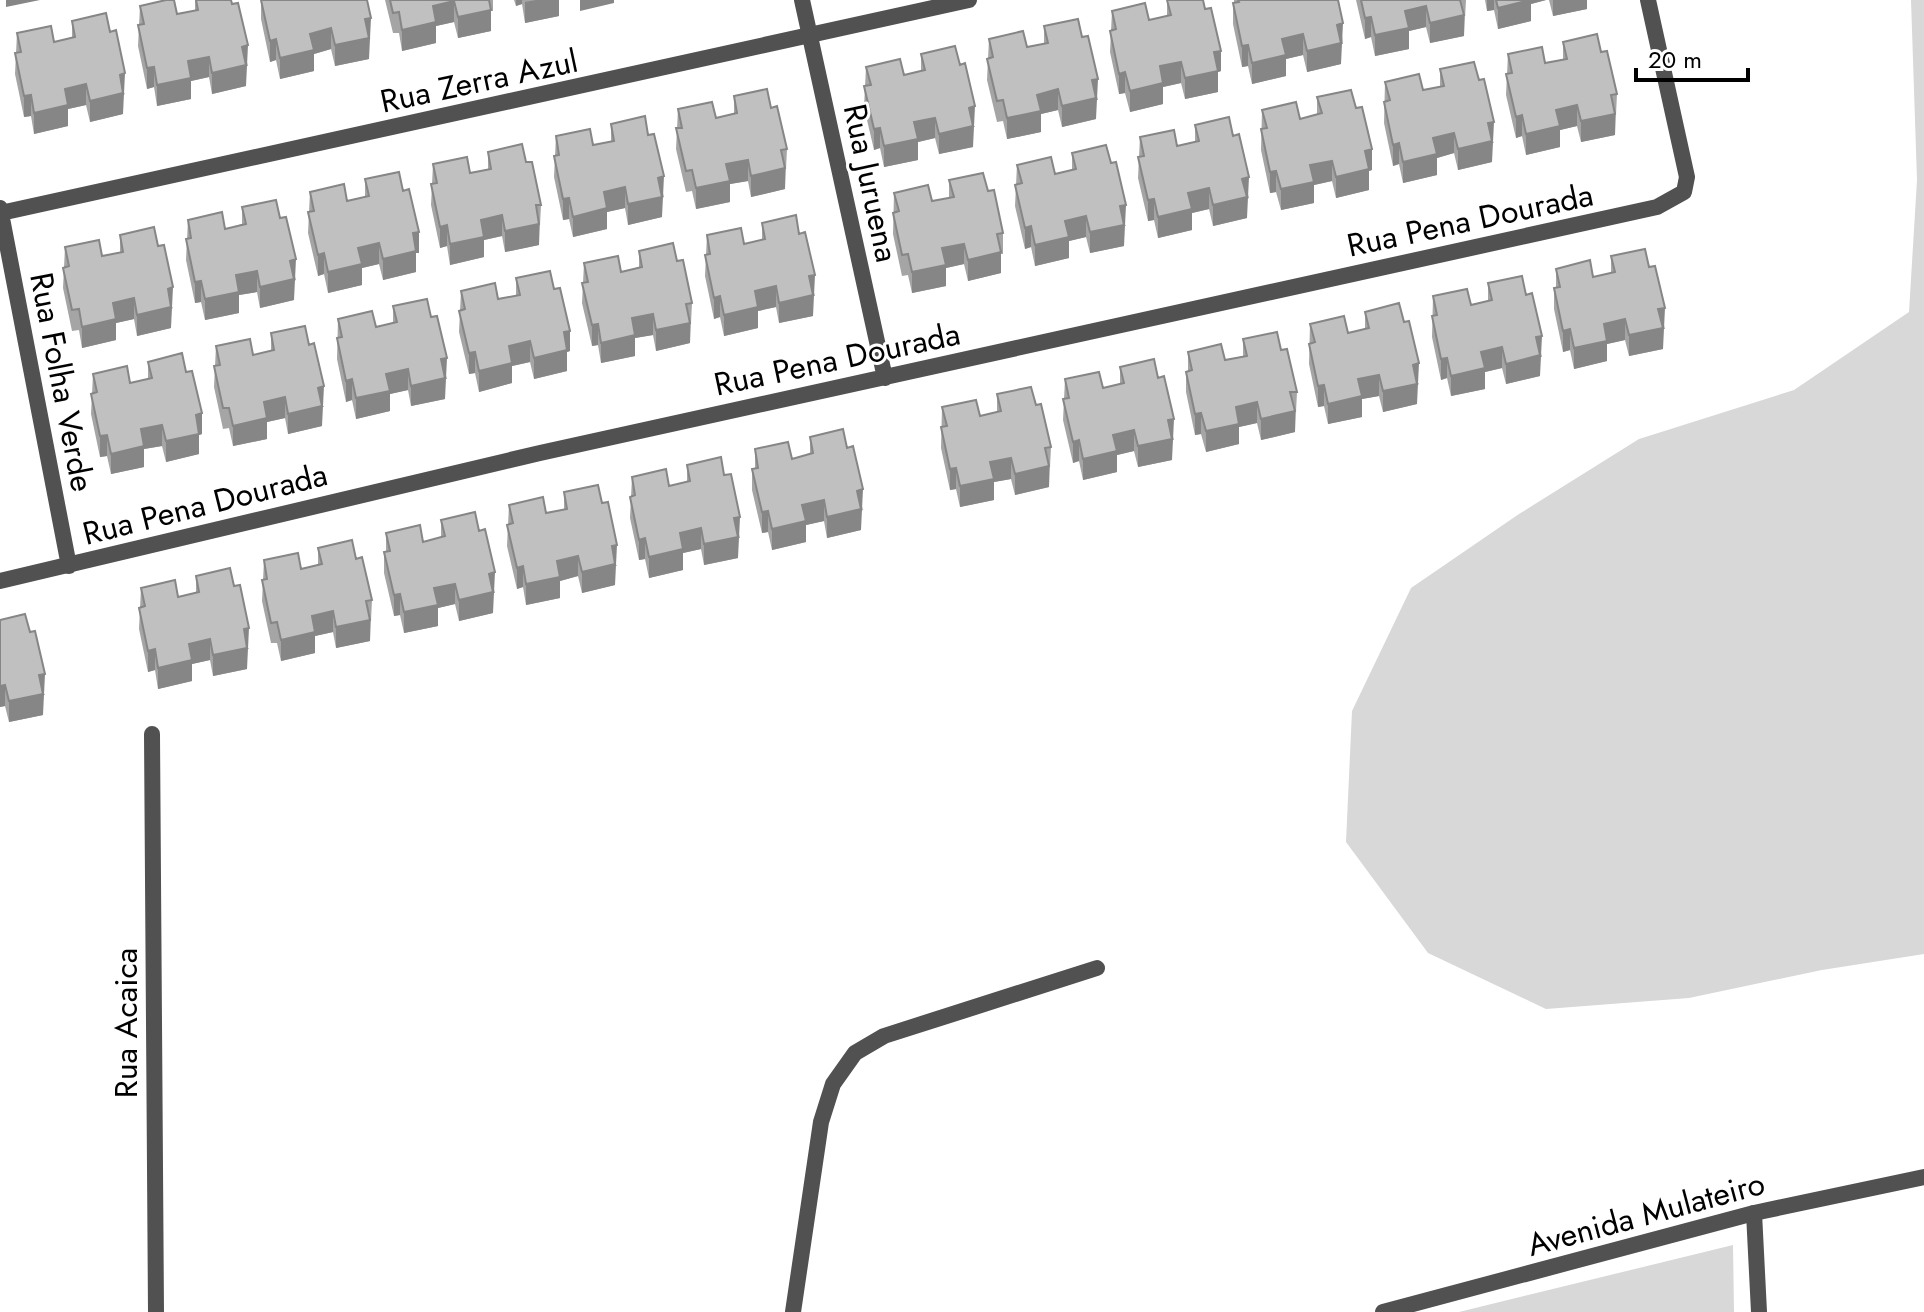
<svg xmlns="http://www.w3.org/2000/svg" width="1924" height="1312" font-family="Jost,sans-serif">
  <rect width="100%" height="100%" fill="#fff"/>
  <path fill="#d8d8d8" d="M1911,0H1924V954L1822,970L1689,998L1546,1009L1428,953L1346,842L1352,711L1411,588L1519,514L1639,439L1794,390L1909,312L1917,180Z
    M1733,1245L1734,1312H1459Z"/>
  <g fill="none" stroke-linecap="round" stroke-linejoin="round">
    <path stroke="#515151" stroke-width="16" d="M802,0L885,378
      M0,208L69,566
      M1,213L969,0
      M0,581L540,453L1657,207L1684,192L1687,177L1648,0
      M152,734L156,1312
      M1754,1213L1759,1312
      M793,1312L821,1122L833,1084L855,1053L884,1036L1097,968"/>
    <path stroke="#515151" stroke-width="16" d="M1383,1312L1754,1213L1924,1177"/>
  </g>
  <path fill="#a5a5a5" d="M195,0H231L248,66H246V86L212,94L209,77L191,81V99L157,106L154,87L147,89L138,46L140,6L177,14L195,11Z
    M261,0L371,39H369V59L335,66L331,49L314,54V71L280,79L276,60L270,62L261,19Z
    M385,0H493V11H491V31L458,38L454,22L436,26V43L402,51L399,33H393Z
    M514,0H559V16L525,23L522,4L516,6Z
    M1167,0L1221,71L1218,72V92L1185,99L1181,83L1163,87V104L1130,112L1125,93L1119,94L1110,52L1112,11L1149,20L1167,16Z
    M1234,0H1338L1343,44H1341V64L1307,72L1303,55L1286,59V76L1252,84L1248,66L1242,67L1233,24V3H1234Z
    M1356,0H1466L1464,36L1430,43L1426,27L1409,31V49L1375,56L1371,37L1365,39Z
    M1485,0H1546L1531,4V21L1498,29L1494,10L1487,11Z
    M1549,0H1587V9L1553,16Z
    M72,21L125,94L123,95V114L90,122L86,105L68,109V126L34,134L31,116L24,117L15,74L17,33L54,42L72,38Z
    M1044,26L1082,37L1098,100H1096V119L1062,127L1058,110L1041,114V132L1007,139L1003,121L997,122L987,80L989,39L1027,47L1044,44Z
    M1563,42L1601,52L1617,94L1615,135L1581,142L1577,126L1560,130V147L1526,155L1522,136L1516,138L1506,95L1508,54L1545,63L1563,59Z
    M921,54L975,127H973V147L939,154L935,138L918,142V160L884,167L880,148L874,150L864,107L866,67L904,75L921,71Z
    M1440,69L1494,143H1492V162L1458,170L1454,153L1437,158V175L1403,183L1399,164L1393,166L1384,123L1385,82L1423,90L1440,87Z
    M734,96L771,108L787,149L785,189L751,197L748,181L730,184V202L696,209L692,191L686,192L676,149L678,109L716,118L734,114Z
    M1317,97L1372,170L1369,171V190L1336,198L1332,181L1314,185V203L1281,210L1276,192L1270,193L1261,150L1262,110L1300,119L1317,114Z
    M611,124L648,135L664,197L662,198V217L628,225L625,208L607,212V229L573,237L569,219L563,220L554,177L556,136L593,145L611,141Z
    M1195,125L1233,136L1249,198L1247,199V218L1213,226L1209,209L1192,213V230L1158,238L1154,220L1148,221L1138,178L1140,137L1177,146L1195,142Z
    M488,152L526,162L541,205L539,245L505,252L502,236L484,240V257L450,265L447,246L440,248L431,205L433,164L470,173L488,169Z
    M1072,153L1126,226H1124V246L1090,253L1086,237L1069,241V258L1035,266L1031,247L1025,249L1015,206L1017,165L1055,174L1072,170Z
    M365,179L419,253H416V272L383,280L379,264L362,268V285L328,293L324,274L318,276L308,233L310,192L347,201L365,197Z
    M949,180L988,191L1003,233V254H1001V273L968,281L964,264L946,268V286L912,293L908,275L902,276L893,234L894,193L932,201L949,198Z
    M242,207L280,218L296,280L294,281V300L260,308L257,292L239,295V313L205,320L201,302L195,303L186,260L188,220L225,229L242,224Z
    M762,223L799,234L815,296H813V316L779,323L776,307L758,311V328L724,336L720,317L714,319L705,276L707,235L744,244L762,240Z
    M120,235L173,308L171,309V328L137,336L134,319L116,323V340L82,348L79,330L72,331L63,288L65,247L102,256L120,252Z
    M639,251L677,261L692,303L690,343L656,351L653,335L635,338V356L601,363L598,345L592,346L582,303L584,263L621,272L639,268Z
    M1611,256L1649,267L1665,329H1663V349L1629,356L1625,340L1607,344V361L1574,369L1570,350L1563,352L1554,309V288L1556,287V269L1593,277L1611,273Z
    M516,278L570,351L567,352V371L534,379L530,362L512,366V383L479,392L475,373L469,374L459,332L461,291L498,299L516,296Z
    M1488,283L1526,295L1542,357H1540V376L1506,384L1502,368L1485,372V389L1451,396L1447,378L1441,380L1432,337L1433,296L1471,305L1488,301Z
    M393,306L431,317L447,379H445V399L411,406L408,390L390,394V411L356,419L352,400L346,402L337,359L338,319L376,327L393,323Z
    M1365,312L1419,384L1417,385V404L1383,412L1379,396L1362,399V417L1328,424L1324,406L1318,407L1309,364L1310,324L1348,333L1365,329Z
    M271,333L324,407H322V426L288,434L285,418L267,422V439L233,446L229,428L223,429L214,387L216,346L253,355L271,351Z
    M1243,339L1281,350L1297,392L1295,432L1261,440L1257,423L1239,427V444L1206,452L1201,434L1195,435L1186,392V372L1188,371V352L1225,360L1243,356Z
    M148,362L202,434L199,435V454L166,462L162,446L144,449V467L111,474L107,456L100,457L91,414L93,374L130,383L148,379Z
    M1120,367L1158,378L1174,440H1172V460L1138,467L1134,451L1117,455V472L1083,480L1079,461L1073,463L1063,420L1065,379L1103,388L1120,384Z
    M997,394L1036,405L1051,447L1049,487L1015,495L1011,479L994,482V500L960,507L956,489L950,490L941,448L942,407L980,416L997,412Z
    M810,437L847,448L863,510L861,511V530L827,538L824,521L806,525V542L772,550L768,532L762,533L752,490V469H755V449L792,459L810,454Z
    M687,465L724,475L740,538H738V558L704,565L701,549L683,553V570L649,578L645,559L639,560L630,518L632,477L669,486L687,482Z
    M564,492L617,566H615V585L582,593L578,576L560,581V598L526,605L523,587L517,589L507,546L509,505L546,513L564,510Z
    M441,520L479,531L495,593H493V613L459,621L455,604L438,608V626L404,633L400,615L394,616L384,573V552H386V533L423,542L441,537Z
    M318,548L356,559L372,600L370,641L336,648L333,632L315,636V653L281,661L277,643H271L262,601L264,560L301,569L318,565Z
    M196,576L249,649H247V669L213,676L210,660L192,664V681L158,689L155,670L148,672L139,629L141,588L178,597L196,593Z
    M0,620L45,695H43V715L9,722L5,706L0,707Z"/>
  <path fill="#868686" d="M6,0H40L6,7Z
    M516,0H522V4L516,6Z
    M536,0H559V16L525,23V2Z
    M580,0H614V3L580,11Z
    M1487,0H1494V10L1487,11Z
    M1528,0H1546L1531,4V21L1498,29V8Z
    M1553,0H1587V9L1553,16Z
    M454,1V22L436,26V43L402,51V30L433,6Z
    M1426,6V27L1409,31V49L1375,56V35L1405,11Z
    M491,10V31L458,38V17Z
    M1464,15V36L1430,43V23Z
    M1371,17V37L1365,39V18Z
    M371,18L369,59L335,66V45L365,19Z
    M1343,23L1341,64L1307,72V51L1337,25Z
    M331,28V49L314,54V71L280,79V58L310,34Z
    M1303,34V55L1286,59V76L1252,84V63L1282,39Z
    M276,39V60L270,62V41Z
    M248,45L246,86L212,94V73L242,47Z
    M1248,45V66L1242,67V46Z
    M1221,51V71L1218,72V92L1185,99V78L1214,52Z
    M209,57V77L191,81V99L157,106V85L188,61Z
    M1181,62V83L1163,87V104L1130,112V91L1160,66Z
    M154,67V87L147,89V68Z
    M1125,72V93L1119,94V74Z
    M125,73L123,114L90,122V101L120,75Z
    M1098,79L1096,119L1062,127V106L1092,80Z
    M86,84V105L68,109V126L34,134V113L65,89Z
    M1058,89V110L1041,114V132L1007,139V118L1037,95Z
    M31,95V116L24,117V96Z
    M1577,105V126L1560,130V147L1526,155V134L1556,110Z
    M975,106L973,147L939,154V134L969,108Z
    M1615,114V135L1581,142V121Z
    M1522,115V136L1516,138V117Z
    M935,118V138L918,142V160L884,167V146L914,122Z
    M1494,122L1492,162L1458,170V149L1488,123Z
    M880,128V148L874,150V129Z
    M1454,133V153L1437,158V175L1403,183V162L1433,138Z
    M1399,143V164L1393,166V145Z
    M1372,149V170L1369,171V190L1336,198V177L1365,151Z
    M748,160V181L730,184V202L696,209V188L726,164Z
    M1332,161V181L1314,185V203L1281,210V189L1310,165Z
    M785,168V189L751,197V176Z
    M1276,171V192L1270,193V172Z
    M664,176L662,217L628,225V204L658,178Z
    M1249,177L1247,218L1213,226V205L1242,179Z
    M625,187V208L607,212V229L573,237V217L604,192Z
    M1209,188V209L1192,213V230L1158,238V217L1188,193Z
    M569,198V219L563,220V199Z
    M1154,199V220L1148,221V200Z
    M1126,205L1124,246L1090,253V232L1120,206Z
    M502,215V236L484,240V257L450,265V244L481,220Z
    M1086,216V237L1069,241V258L1035,266V245L1065,221Z
    M539,224V245L505,252V231Z
    M447,225V246L440,248V227Z
    M1031,226V247L1025,249V228Z
    M419,232V253H416V272L383,280V259L413,233Z
    M379,243V264L362,268V285L328,293V272L358,248Z
    M964,244V264L946,268V286L912,293V272L942,248Z
    M1001,252V273L968,281V260Z
    M324,253V274L318,276V255Z
    M296,259L294,300L260,308V287L290,261Z
    M257,271V292L239,295V313L205,320V299L236,275Z
    M815,275L813,316L779,323V303L809,276Z
    M201,281V302L195,303V282Z
    M776,286V307L758,311V328L724,336V315L755,291Z
    M173,287L171,328L137,336V315L168,289Z
    M720,296V317L714,319V298Z
    M134,298V319L116,323V340L82,348V327L113,303Z
    M1665,308L1663,349L1629,356V335L1658,309Z
    M653,314V335L635,338V356L601,363V343L632,318Z
    M1625,319V340L1607,344V361L1574,369V348L1604,324Z
    M690,323V343L656,351V330Z
    M598,324V345L592,346V325Z
    M1570,329V350L1563,352V331Z
    M570,331V351L567,352V371L534,379V358L564,332Z
    M1542,336L1540,376L1506,384V364L1536,337Z
    M530,341V362L512,366V383L479,392V371L509,346Z
    M1502,347V368L1485,372V389L1451,396V376L1481,352Z
    M475,352V373L469,374V353Z
    M447,358L445,399L411,406V386L441,359Z
    M1447,358V378L1441,380V359Z
    M1419,363L1417,404L1383,412V391L1413,365Z
    M408,369V390L390,394V411L356,419V398L386,374Z
    M1379,375V396L1362,399V417L1328,424V404L1358,379Z
    M352,379V400L346,402V381Z
    M1324,385V406L1318,407V386Z
    M324,386L322,426L288,434V414L318,388Z
    M285,397V418L267,422V439L233,446V426L264,402Z
    M1257,402V423L1239,427V444L1206,452V431L1236,407Z
    M1295,411V432L1261,440V419Z
    M202,413V434L199,435V454L166,462V441L196,415Z
    M1201,413V434L1195,435V414Z
    M1174,419L1172,460L1138,467V446L1168,420Z
    M162,425V446L144,449V467L111,474V454L141,429Z
    M1134,430V451L1117,455V472L1083,480V459L1113,435Z
    M107,435V456L100,457V436Z
    M1079,440V461L1073,463V442Z
    M1011,458V479L994,482V500L960,507V486L990,462Z
    M1049,466V487L1015,495V474Z
    M956,468V489L950,490V469Z
    M863,489L861,530L827,538V517L857,491Z
    M824,500V521L806,525V542L772,550V529L802,505Z
    M768,511V532L762,533V512Z
    M740,517L738,558L704,565V544L734,518Z
    M701,528V549L683,553V570L649,578V557L680,533Z
    M645,538V559L639,560V540Z
    M617,545L615,585L582,593V572L612,546Z
    M578,556V576L560,581V598L526,605V584L557,561Z
    M523,566V587L517,589V568Z
    M495,572L493,613L459,621V600L489,574Z
    M455,584V604L438,608V626L404,633V612L434,588Z
    M400,594V615L394,616V595Z
    M333,611V632L315,636V653L281,661V640L312,616Z
    M370,620V641L336,648V627Z
    M249,628L247,669L213,676V655L244,629Z
    M210,639V660L192,664V681L158,689V668L189,644Z
    M155,649V670L148,672V651Z
    M45,674L43,715L9,722V701L39,675Z
    M5,685V706L0,707V686Z"/>
  <path fill="#c0c0c0" stroke="#868686" stroke-width="2" d="M166,0H174L177,14L198,10L196,0H231L232,4L238,3L248,45L242,47L246,65L212,73L209,57L188,61L191,78L157,85L154,67L147,68L138,25L144,24L140,6Z
    M261,0H367L371,18L365,19L369,38L335,45L331,28L310,34L314,50L280,58L276,39L270,41Z
    M390,0H489L491,10L458,17L454,1L433,6L436,22L402,30L399,12L393,13Z
    M1167,0H1203L1205,9L1211,8L1221,51L1214,52L1218,71L1185,78L1181,62L1160,66L1163,83L1130,91L1125,72L1119,74L1110,31L1116,29L1112,11L1145,3L1149,20L1171,15Z
    M1238,0H1338L1343,23L1337,25L1341,43L1307,51L1303,34L1282,39L1286,55L1252,63L1248,45L1242,46L1233,3L1239,2Z
    M1361,0H1460L1464,15L1430,23L1426,6L1405,11L1409,28L1375,35L1371,17L1365,18Z
    M1496,0H1530L1498,8Z
    M106,13L110,32L116,30L125,73L120,75L123,93L90,101L86,84L65,89L68,105L34,113L31,95L24,96L15,53L21,52L17,33L51,26L54,42L75,37L72,21Z
    M1078,19L1082,37L1088,36L1098,79L1092,80L1096,98L1062,106L1058,89L1037,95L1041,111L1007,118L1003,100L997,101L987,59L993,57L989,39L1023,31L1027,47L1048,43L1044,26Z
    M1597,34L1601,52L1607,51L1617,94L1611,95L1615,114L1581,121L1577,105L1556,110L1560,126L1526,134L1522,115L1516,117L1506,74L1512,73L1508,54L1542,47L1545,63L1567,59L1563,42Z
    M955,46L960,65L965,63L975,106L969,108L973,126L939,134L935,118L914,122L918,139L884,146L880,128L874,129L864,86L871,85L866,67L900,59L904,75L925,70L921,54Z
    M1474,62L1479,80L1484,79L1494,122L1488,123L1492,141L1458,149L1454,133L1433,138L1437,154L1403,162L1399,143L1393,145L1384,102L1390,100L1385,82L1419,74L1423,90L1444,86L1440,69Z
    M767,89L771,108L777,106L787,149L781,150L785,168L751,176L748,160L726,164L730,181L696,188L692,170L686,171L676,128H682L678,109L712,102L716,118L737,113L734,96Z
    M1351,90L1356,108L1362,107L1372,149L1365,151L1369,169L1336,177L1332,161L1310,165L1314,182L1281,189L1276,171L1270,172L1261,129L1267,128L1262,110L1296,102L1300,119L1322,113L1317,97Z
    M645,116L648,135L654,134L664,176L658,178L662,197L628,204L625,187L604,192L607,208L573,217L569,198L563,199L554,156L559,155L556,136L590,129L593,145L614,141L611,124Z
    M1229,117L1233,136L1239,134L1249,177L1242,179L1247,197L1213,205L1209,188L1188,193L1192,209L1158,217L1154,199L1148,200L1138,157L1144,156L1140,137L1174,130L1177,146L1199,141L1195,125Z
    M522,144L526,162H532L541,205H536L539,224L505,231L502,215L481,220L484,237L450,244L447,225L440,227L431,184L437,183L433,164L467,157L470,173L491,169L488,152Z
    M1106,145L1111,163L1116,162L1126,205L1120,206L1124,225L1090,232L1086,216L1065,221L1069,237L1035,245L1031,226L1025,228L1015,185L1022,183L1017,165L1051,157L1055,174L1076,169L1072,153Z
    M399,172L403,191L409,189L419,232L413,233L416,251L383,259L379,243L358,248L362,264L328,272L324,253L318,255L308,212L314,211L310,192L344,184L347,201L369,196L365,179Z
    M983,173L988,191L994,190L1003,233L997,234L1001,252L968,260L964,244L942,248L946,265L912,272L908,254L902,255L893,213L899,211L894,193L928,185L932,201L954,197L949,180Z
    M276,200L280,218L286,217L296,259L290,261L294,279L260,287L257,271L236,275L239,292L205,299L201,281L195,282L186,239L191,238L188,220L222,212L225,229L246,224L242,207Z
    M796,215L799,234L805,232L815,275L809,276L813,295L779,303L776,286L755,291L758,307L724,315L720,296L714,298L705,255L710,254L707,235L741,228L744,244L765,239L762,223Z
    M154,227L158,246L164,245L173,287L168,289L171,307L137,315L134,298L113,303L116,319L82,327L79,309L72,310L63,268L69,266L65,247L99,240L102,256L123,252L120,235Z
    M673,243L677,261L683,260L692,303L686,304L690,323L656,330L653,314L632,318L635,335L601,343L598,324L592,325L582,283L588,282L584,263L618,256L621,272L642,267L639,251Z
    M1645,249L1649,267L1655,266L1665,308L1658,309L1663,328L1629,335L1625,319L1604,324L1607,341L1574,348L1570,329L1563,331L1554,288L1560,287L1556,269L1590,260L1593,277L1615,272L1611,256Z
    M550,271L554,289L560,288L570,331L564,332L567,350L534,358L530,341L509,346L512,363L479,371L475,352L469,353L459,311L465,309L461,291L495,283L498,299L520,295L516,278Z
    M1522,276L1526,295L1532,293L1542,336L1536,337L1540,355L1506,364L1502,347L1481,352L1485,368L1451,376L1447,358L1441,359L1432,316L1437,315L1433,296L1467,289L1471,305L1492,300L1488,283Z
    M427,299L431,317L437,316L447,358L441,359L445,378L411,386L408,369L386,374L390,391L356,398L352,379L346,381L337,338L342,337L338,319L372,311L376,327L397,322L393,306Z
    M1399,303L1404,322L1409,321L1419,363L1413,365L1417,384L1383,391L1379,375L1358,379L1362,396L1328,404L1324,385L1318,386L1309,344L1315,342L1310,324L1344,316L1348,333L1369,328L1365,312Z
    M305,326L309,345L314,343L324,386L318,388L322,406L288,414L285,397L264,402L267,418L233,426L229,408H223L214,366L220,365L216,346L250,339L253,355L274,350L271,333Z
    M1277,332L1281,350L1287,349L1297,392H1290L1295,411L1261,419L1257,402L1236,407L1239,424L1206,431L1201,413L1195,414L1186,372L1192,370L1188,352L1221,344L1225,360L1247,356L1243,339Z
    M182,353L186,372L192,371L202,413L196,415L199,434L166,441L162,425L141,429L144,446L111,454L107,435L100,436L91,394L97,392L93,374L127,366L130,383L152,378L148,362Z
    M1154,359L1158,378L1164,376L1174,419L1168,420L1172,439L1138,446L1134,430L1113,435L1117,451L1083,459L1079,440L1073,442L1063,399L1069,398L1065,379L1099,372L1103,388L1124,383L1120,367Z
    M1031,387L1036,405L1041,404L1051,447L1045,448L1049,466L1015,474L1011,458L990,462L994,479L960,486L956,468L950,469L941,427L947,426L942,407L976,400L980,416L1001,411L997,394Z
    M843,429L847,448L853,446L863,489L857,491L861,509L827,517L824,500L802,505L806,521L772,529L768,511L762,512L752,469L758,468L755,449L788,442L792,459L813,453L810,437Z
    M721,457L724,475L731,474L740,517L734,518L738,537L704,544L701,528L680,533L683,549L649,557L645,538L639,540L630,497L635,495L632,477L666,469L669,486L690,481L687,465Z
    M598,485L602,503L608,502L617,545L612,546L615,564L582,572L578,556L557,561L560,577L526,584L523,566L517,568L507,525L513,523L509,505L543,497L546,513L567,509L564,492Z
    M475,512L479,531L485,529L495,572L489,574L493,592L459,600L455,584L434,588L438,605L404,612L400,594L394,595L384,552L390,551L386,533L420,525L423,542L445,536L441,520Z
    M352,540L356,559L362,557L372,600L366,601L370,620L336,627L333,611L312,616L315,632L281,640L277,622L271,623L262,580L267,579L264,560L298,553L301,569L322,564L318,548Z
    M230,568L234,586L240,585L249,628L244,629L247,648L213,655L210,639L189,644L192,660L158,668L155,649L148,651L139,608L145,606L141,588L175,580L178,597L199,592L196,576Z
    M25,614L30,632L35,631L45,674L39,675L43,694L9,701L5,685L0,686V620Z"/>
  <g text-anchor="middle" stroke-width="6" stroke-linejoin="round" paint-order="stroke">
    <g font-size="32" fill="#000" stroke="#fff">
      <text transform="translate(479 81) rotate(-12)" y="11">Rua Zerra Azul</text>
      <text transform="translate(871 183) rotate(78)" y="11">Rua Juruena</text>
      <text transform="translate(1470 220) rotate(-12)" y="11">Rua Pena Dourada</text>
      <text transform="translate(837 359) rotate(-12)" y="11">Rua Pena Dourada</text>
      <text transform="translate(62 382) rotate(79)" y="11">Rua Folha Verde</text>
      <text transform="translate(205 504) rotate(-14)" y="11">Rua Pena Dourada</text>
      <text transform="translate(126 1023) rotate(-90)" y="11">Rua Acaica</text>
      <text transform="translate(1646 1214) rotate(-15)" y="11">Avenida Mulateiro</text>
    </g>
  </g>
  <path d="M1636 68v12h112v-12" fill="none" stroke="#000000" stroke-width="4"/>
  <text x="1648" y="68" font-size="24" fill="#000000" stroke="#ffffff" stroke-width="6" paint-order="stroke">20 m</text>
</svg>
